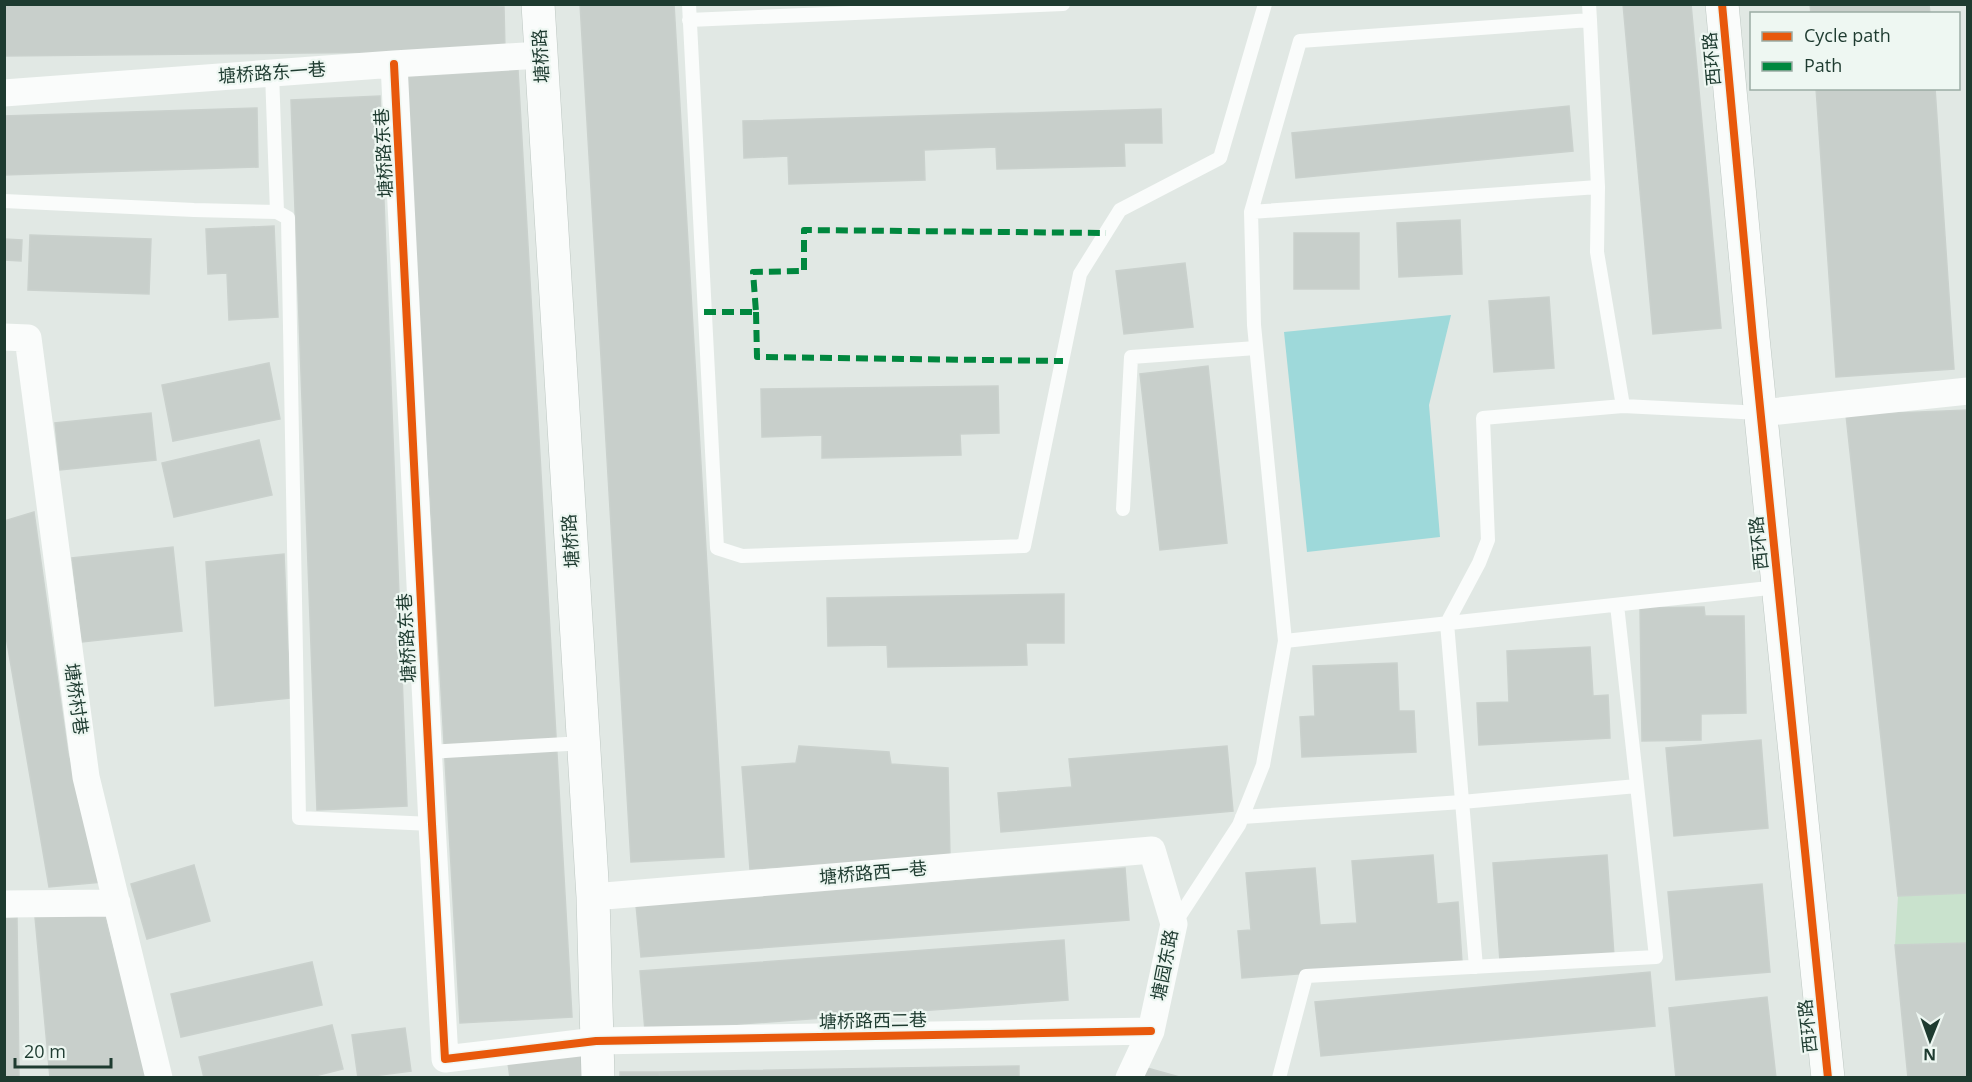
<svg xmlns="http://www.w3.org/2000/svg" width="1972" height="1082" font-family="'Open Sans','Noto Sans SC',sans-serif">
  <rect width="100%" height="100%" fill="#e1e8e4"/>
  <path fill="#c9e2cd" d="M1967,893V943L1895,945L1898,896Z"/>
  <path fill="#9ed9da" d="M1451,315L1429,405L1440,537L1307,552L1284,332Z"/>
  <path fill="#c8cfcb" stroke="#cad1cd" stroke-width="1.5" d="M32,4H391L504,7L505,51L4,56V7Z
    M580,4H674L724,857L631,862Z
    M1623,4H1691L1721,328L1653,334Z
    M1810,4H1929L1930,14H1811Z
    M518,70L572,1017L460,1023L406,77Z
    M1816,88H1935L1954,369L1836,377Z
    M380,96L407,806L317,810L291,100Z
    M1569,106L1573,151L1296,178L1292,133Z
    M257,108L258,167L4,175V116Z
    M1161,109L1162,143H1124L1125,166L997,169L996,147L924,150L925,180L789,184L788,156L744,158L743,121Z
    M1460,220L1462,274L1399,277L1397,223Z
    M274,226L278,317L229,320L227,273L208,274L206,229Z
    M1294,233H1359V289H1294Z
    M30,235L151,239L149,294L28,290Z
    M4,239L22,240L21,261L4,260Z
    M1185,263L1193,327L1124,334L1116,271Z
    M1549,297L1554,368L1494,372L1489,301Z
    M269,363L280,419L173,441L162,385Z
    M1208,366L1227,543L1160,550L1140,374Z
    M998,386L999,433L960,434L961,455L822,458V435L762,437L761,389Z
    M1968,410V893L1898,896L1846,415Z
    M151,413L156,460L60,470L55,423Z
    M259,440L272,495L174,517L162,463Z
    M34,512L68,754L102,882L49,887L4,625V521Z
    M173,547L182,631L82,642L72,558Z
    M284,554L290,698L215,706L206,562Z
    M1064,594V643H1026L1027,665L888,667L887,645L828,646L827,598Z
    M1704,607L1705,616H1744L1746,713L1701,714V740L1642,741L1640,608Z
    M1590,647L1593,696L1608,695L1610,738L1479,745L1477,703L1509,702L1507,651Z
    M1397,663L1399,711H1414L1416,752L1302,757L1300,717L1315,716L1313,666Z
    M1761,740L1768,828L1674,836L1666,748Z
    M799,746L889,752L891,764L948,768L950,857L750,869L742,767L796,763Z
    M1227,746L1233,811L1001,832L998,793L1072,787L1069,759Z
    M1433,855L1437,904L1458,902L1462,962L1242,978L1238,931L1251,930L1246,873L1315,868L1320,925L1357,923L1352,861Z
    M1607,855L1614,956L1500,961L1493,863Z
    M194,865L210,921L147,939L131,884Z
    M1125,868L1129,920L641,957L636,905Z
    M1762,884L1770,972L1676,980L1668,892Z
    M104,912L146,1078H50L35,917Z
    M17,918L19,1078H4V919Z
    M1064,940L1068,1000L645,1031L640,971Z
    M1968,943V1078H1908L1895,945Z
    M312,962L322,1005L181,1037L171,994Z
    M1650,972L1655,1026L1321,1056L1315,1002Z
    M1767,997L1776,1078H1676L1669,1008Z
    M332,1025L343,1069L307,1078H204L199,1057Z
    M405,1028L411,1071L358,1078L352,1035Z
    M585,1054L587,1078H510L508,1063Z
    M1019,1066V1078H660L659,1072Z
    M1140,1066L1183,1078H1137Z
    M620,1072H659L660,1078H620Z"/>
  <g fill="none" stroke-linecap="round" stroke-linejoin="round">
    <defs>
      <path id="secondary" d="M538,4L593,897L598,1078
        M1722,4L1753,338L1828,1078"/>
    </defs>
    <use href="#secondary" stroke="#bdc7c2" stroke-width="34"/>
    <path stroke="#fafcfb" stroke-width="14" d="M689,4L717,548L742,556L1024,546L1080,274L1120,210L1220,158L1265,4
      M1589,4L1590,20
      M689,20L1063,4
      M1598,187L1597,252L1623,406
      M4,201L194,210L277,212L272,73
      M277,212L288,218L299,818L432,824
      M1251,212L1598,187L1590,20L1300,41L1251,212L1254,325L1285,641
      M1123,509L1131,357L1256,348
      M428,752L584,743
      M1242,817L1462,802L1637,786
      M1175,923L1239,825L1263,765L1285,641L1778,587
      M1476,967L1447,623L1479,563L1488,540L1483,418L1623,406L1761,413
      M1279,1078L1306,976L1656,957L1617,605"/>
    <path stroke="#fafcfb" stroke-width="27" d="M394,64L432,824L445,1059L596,1041L1151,1031
      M4,93L394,64L541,55
      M4,337L28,338L86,777L159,1078
      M1761,413L1968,391
      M593,897L1152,850L1174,924L1151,1031L1129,1078
      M4,904L117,903"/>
    <use href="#secondary" stroke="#fafcfb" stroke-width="33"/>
    <path stroke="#00873e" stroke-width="6" stroke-dasharray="12 6" stroke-linecap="butt" d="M704,312H756L753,272L804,271V230L1106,233
      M756,312L757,357L1063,361"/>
    <defs>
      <path id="cycleway" d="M1722,4L1753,338L1828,1078
        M394,64L432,824L445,1059L596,1041L1151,1031"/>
    </defs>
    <use href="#cycleway" stroke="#eef7f2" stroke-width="11"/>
    <use href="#cycleway" stroke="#e8590c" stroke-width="8"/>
  </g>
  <g text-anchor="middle" stroke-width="4.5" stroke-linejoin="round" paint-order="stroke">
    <g font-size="18" fill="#1e3b30" stroke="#eef7f2">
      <text transform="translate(541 56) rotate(-93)" y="6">塘桥路</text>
      <text transform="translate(1712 59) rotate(-95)" y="6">西环路</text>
      <text transform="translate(272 73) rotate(-4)" y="6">塘桥路东一巷</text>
      <text transform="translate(384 153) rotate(-93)" y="6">塘桥路东巷</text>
      <text transform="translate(571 541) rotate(-94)" y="6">塘桥路</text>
      <text transform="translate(1759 543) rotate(-96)" y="6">西环路</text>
      <text transform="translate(407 638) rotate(-93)" y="6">塘桥路东巷</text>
      <text transform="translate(76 699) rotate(82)" y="6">塘桥村巷</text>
      <text transform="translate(873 873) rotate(-5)" y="6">塘桥路西一巷</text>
      <text transform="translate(1165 965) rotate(-79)" y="6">塘园东路</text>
      <text transform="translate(873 1021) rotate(-1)" y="6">塘桥路西二巷</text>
      <text transform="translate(1808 1026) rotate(-96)" y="6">西环路</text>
    </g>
  </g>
  <rect width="1972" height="1082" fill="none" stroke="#1e3b30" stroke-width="12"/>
  <rect x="1750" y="12" width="210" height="78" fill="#eef7f2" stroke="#9baca4" stroke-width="1.5"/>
  <rect x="1762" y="32" width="30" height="9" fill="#e8590c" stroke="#9baca4" stroke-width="1.5"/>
  <text x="1804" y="42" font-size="18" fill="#1e3b30">Cycle path</text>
  <rect x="1762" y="62" width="30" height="9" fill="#00873e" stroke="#9baca4" stroke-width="1.5"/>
  <text x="1804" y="72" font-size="18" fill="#1e3b30">Path</text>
  <g transform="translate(1930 1040) rotate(181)" stroke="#eef7f2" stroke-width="4.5" paint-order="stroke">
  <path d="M0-4.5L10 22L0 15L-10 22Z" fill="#1e3b30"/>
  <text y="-9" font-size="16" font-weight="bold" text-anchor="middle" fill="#1e3b30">N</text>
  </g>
  <path d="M15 1058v9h96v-9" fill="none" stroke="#1e3b30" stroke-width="3"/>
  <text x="24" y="1058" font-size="18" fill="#1e3b30" stroke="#eef7f2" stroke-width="4.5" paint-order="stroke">20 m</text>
</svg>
